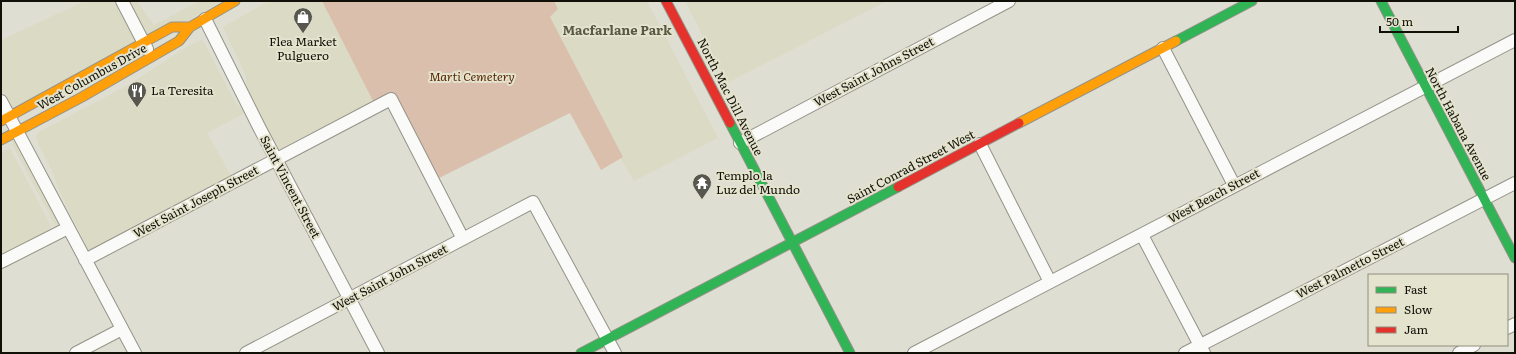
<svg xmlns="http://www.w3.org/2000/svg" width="1516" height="354" font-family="Literata,serif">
  <rect width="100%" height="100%" fill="#dfded2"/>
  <path fill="#dbdac4" d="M85,1H114L139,49L15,116L1,89V40Z
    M127,1H137L154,25L200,1H222L149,43Z
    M269,1H322L374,103L283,152L277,149L247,91L246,76L223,27Z
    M554,1H647L718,138L634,181L621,159L623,157L550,17L558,9Z
    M685,1H887L727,83Z
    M201,40L204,42L235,102L245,113L207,133L233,179L93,250L88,249L62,197L52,171L38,144L36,136L39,132L130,84L188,46Z
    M11,132L60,225L56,227L12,144Z
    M10,148L51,226L44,233L1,257V153Z"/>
  <path fill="#d9bfac" d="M322,1H554L558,9L550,17L623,157L601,170L570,113L437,179L393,94L374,103Z"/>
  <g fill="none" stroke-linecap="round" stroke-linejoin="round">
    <defs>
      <path id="street" d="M122,1L147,49
        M205,19L259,127L378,353
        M1163,48L1234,185
        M1,101L135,353
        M740,143L1009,1
        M980,144L1050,282
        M1142,235L1204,353
        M85,260L391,99L463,239
        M1,262L68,228
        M1507,328L1515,324
        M76,353L122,329
        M246,353L533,202L615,353
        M914,353L1515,40
        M1185,353L1515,183
        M1459,353L1474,345"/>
      <path id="fast" d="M1381,1L1515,258
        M1176,41L1252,1
        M730,123L850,353
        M581,353L898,187"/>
      <path id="slow" d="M1,121L172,27H190
        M1019,123L1176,41
        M1,140L82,97L179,41L190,27L235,1"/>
      <path id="jam" d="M666,1L730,123
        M898,187L1019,123"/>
    </defs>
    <use href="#street" stroke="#949389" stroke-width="14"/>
    <use href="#fast" stroke="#949389" stroke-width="11"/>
    <use href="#slow" stroke="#949389" stroke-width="11"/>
    <use href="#jam" stroke="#949389" stroke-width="11"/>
    <use href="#street" stroke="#fafaf8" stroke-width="12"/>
    <use href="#fast" stroke="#30b455" stroke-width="9"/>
    <use href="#slow" stroke="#ff9f0a" stroke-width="9"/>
    <use href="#jam" stroke="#e5322d" stroke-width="9"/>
  </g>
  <defs>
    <symbol id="shop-pin" viewBox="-11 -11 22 30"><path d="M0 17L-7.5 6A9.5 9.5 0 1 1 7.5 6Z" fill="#58574f" stroke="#e4e3cd"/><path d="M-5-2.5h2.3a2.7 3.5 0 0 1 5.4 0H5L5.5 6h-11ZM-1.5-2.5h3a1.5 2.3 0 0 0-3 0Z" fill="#fff"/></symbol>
    <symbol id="restaurant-pin" viewBox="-11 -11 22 30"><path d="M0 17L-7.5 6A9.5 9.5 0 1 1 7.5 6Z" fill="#58574f" stroke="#e4e3cd"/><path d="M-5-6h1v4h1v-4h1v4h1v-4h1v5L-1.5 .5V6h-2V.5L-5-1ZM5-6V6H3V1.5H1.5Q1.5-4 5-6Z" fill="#fff"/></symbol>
    <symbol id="temple-pin" viewBox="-11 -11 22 30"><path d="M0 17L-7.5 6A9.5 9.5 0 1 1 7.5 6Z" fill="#58574f" stroke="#e4e3cd"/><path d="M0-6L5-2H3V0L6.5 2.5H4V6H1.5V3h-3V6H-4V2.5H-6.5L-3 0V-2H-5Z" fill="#fff"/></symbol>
  </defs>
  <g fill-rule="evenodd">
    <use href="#shop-pin" x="292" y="6" width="22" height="30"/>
    <use href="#restaurant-pin" x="126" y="80" width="22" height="30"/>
    <use href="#temple-pin" x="691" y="172" width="22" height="30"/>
  </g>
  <g text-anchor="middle" stroke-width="4" stroke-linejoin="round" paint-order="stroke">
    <g font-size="12" fill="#100f08" stroke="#e4e3cd" text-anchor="start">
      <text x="303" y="46" text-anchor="middle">Flea Market<tspan x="303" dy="14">Pulguero</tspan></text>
      <text x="151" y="95">La Teresita</text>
      <text x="716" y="180">Templo la<tspan x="716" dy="14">Luz del Mundo</tspan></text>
    </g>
    <g font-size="12" fill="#100f08" stroke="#e4e3cd">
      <text transform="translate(874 72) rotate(-28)" y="4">West Saint Johns Street</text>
      <text transform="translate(92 77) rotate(-29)" y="4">West Columbus Drive</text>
      <text transform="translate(730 97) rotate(63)" y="4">North Mac Dill Avenue</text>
      <text transform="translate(1458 124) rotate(62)" y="4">North Habana Avenue</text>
      <text transform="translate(911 167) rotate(-28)" y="4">Saint Conrad Street West</text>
      <text transform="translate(290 187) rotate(62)" y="4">Saint Vincent Street</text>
      <text transform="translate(1214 196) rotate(-28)" y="4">West Beach Street</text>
      <text transform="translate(196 202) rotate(-28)" y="4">West Saint Joseph Street</text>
      <text transform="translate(1350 268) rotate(-27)" y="4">West Palmetto Street</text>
      <text transform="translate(390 278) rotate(-28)" y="4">West Saint John Street</text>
    </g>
    <g font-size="12" font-style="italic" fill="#5a2805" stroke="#e4e3cd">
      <text x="472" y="81">Marti Cemetery</text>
    </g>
    <g font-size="13" font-weight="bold" fill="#595845" stroke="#e4e3cd">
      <text x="617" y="35">Macfarlane Park</text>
    </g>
  </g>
  <rect width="1516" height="354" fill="none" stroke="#100f08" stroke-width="4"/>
  <rect x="1368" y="274" width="140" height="72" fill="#e4e3cd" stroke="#8f8e7e"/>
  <rect x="1376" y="287" width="20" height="6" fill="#30b455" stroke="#8f8e7e"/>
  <text x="1404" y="294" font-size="12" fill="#100f08">Fast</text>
  <rect x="1376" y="307" width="20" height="6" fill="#ff9f0a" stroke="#8f8e7e"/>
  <text x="1404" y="314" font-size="12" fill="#100f08">Slow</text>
  <rect x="1376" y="327" width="20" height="6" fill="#e5322d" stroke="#8f8e7e"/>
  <text x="1404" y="334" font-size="12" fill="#100f08">Jam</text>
  <path d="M1380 26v6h78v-6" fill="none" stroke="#100f08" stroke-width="2"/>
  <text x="1386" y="26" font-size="12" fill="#100f08" stroke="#e4e3cd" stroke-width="3" paint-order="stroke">50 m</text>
</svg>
